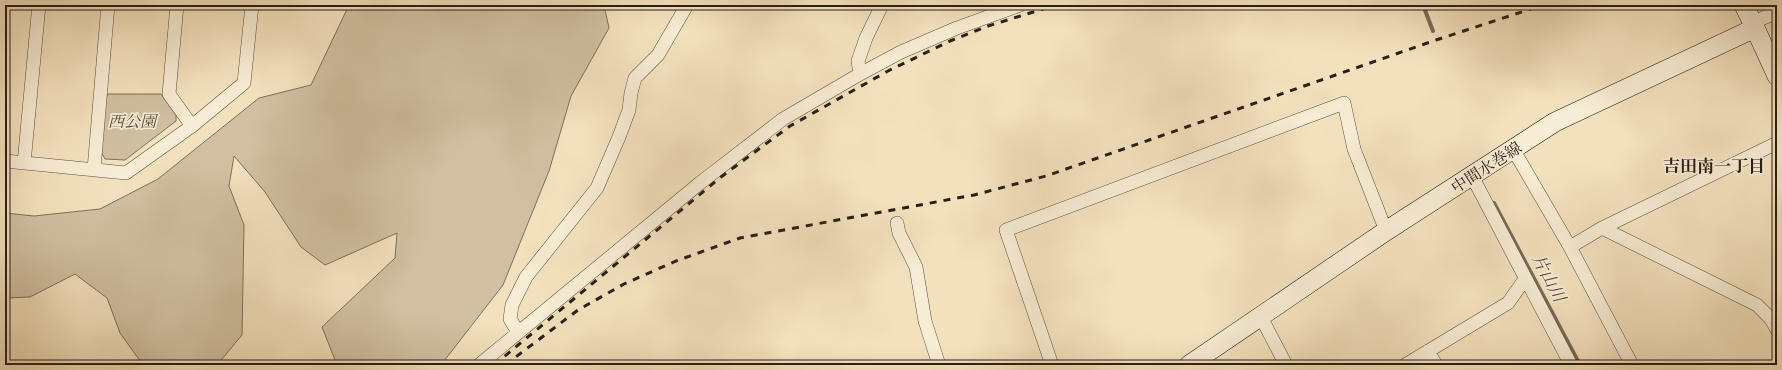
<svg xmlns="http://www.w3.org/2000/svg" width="1782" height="370" font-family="'IM FELL English','Noto Serif JP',serif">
  <rect width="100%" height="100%" fill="#f3e1bd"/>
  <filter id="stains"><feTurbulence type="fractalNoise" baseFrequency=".005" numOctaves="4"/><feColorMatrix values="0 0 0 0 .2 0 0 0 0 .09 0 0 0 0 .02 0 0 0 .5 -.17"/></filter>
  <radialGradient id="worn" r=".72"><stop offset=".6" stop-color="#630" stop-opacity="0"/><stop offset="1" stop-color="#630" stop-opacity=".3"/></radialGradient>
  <path fill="#d0c0a1" stroke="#7c6f5c" d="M349,5H604L609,28L571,96L549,171L503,285L444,361L439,365H337L322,327L395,258L397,233L325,265L301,247L265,192L234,156L229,186L244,225L242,335L217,365H143L120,333L107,298L75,274L30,297L5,298V213L34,216L100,209L158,179L259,98L311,85Z
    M107,94H161L176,115V121L125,160L105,159L100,150Z"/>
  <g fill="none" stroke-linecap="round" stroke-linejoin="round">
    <path stroke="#786b59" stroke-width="4" d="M1423,5L1433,31
      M1494,203L1580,365"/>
    <defs>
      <path id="street" d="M177,5L169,94L192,126
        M1752,23L1777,12
        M860,74L858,61L866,38L882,5
        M1513,149L1570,247L1632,365
        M5,161L126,173L192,126L244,83L252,5
        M24,163L39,5
        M94,169L108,5
        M1472,176L1571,365
        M897,223L899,233L916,267L925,321L939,365
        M1602,228L1757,305L1771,319L1777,330
        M1570,247L1602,228L1777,143
        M1261,317L1286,365
        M518,332L510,319L512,305L526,277L597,188L619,137L629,110L631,93L635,78L658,55L687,5
        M1428,351L1436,365
        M479,365L700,183L783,119L860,74L901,52L957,28L1020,5
        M1052,365L1006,230L1344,103L1354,149L1386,231
        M1405,365L1508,303L1525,279"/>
      <path id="secondary" d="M1744,5L1755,28
        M1189,365L1386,231L1555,122L1755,28L1777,76"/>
    </defs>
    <use href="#street" stroke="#5b4f40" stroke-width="14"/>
    <use href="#secondary" stroke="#281e17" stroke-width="20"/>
    <use href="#street" stroke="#f7ecd4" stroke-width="13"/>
    <use href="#secondary" stroke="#f7ecd4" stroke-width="19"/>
    <path stroke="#281e17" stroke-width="3" stroke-dasharray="7 7" stroke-linecap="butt" d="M494,365L721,177L790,126L888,71L950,41L988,26L1056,5
      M505,365L578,310L624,284L676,261L740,238L974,195L1046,176L1436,40L1543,5"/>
  </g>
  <g text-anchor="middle" stroke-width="3.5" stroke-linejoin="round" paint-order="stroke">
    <g font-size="16" font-style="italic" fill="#5a4f40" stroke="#f7ecd4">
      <text x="132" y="127">西公園</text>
    </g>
    <g font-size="16" fill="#281e17" stroke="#f7ecd4">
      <text transform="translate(1486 167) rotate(-33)" y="6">中間水巻線</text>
    </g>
    <g font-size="17" font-weight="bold" fill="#281e17" stroke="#f7ecd4">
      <text x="1714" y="172">吉田南一丁目</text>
    </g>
    <g font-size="17" font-style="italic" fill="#574b3e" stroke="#f7ecd4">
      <text transform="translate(1549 278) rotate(62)" y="6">片山川</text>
    </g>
  </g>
  <rect width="1782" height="370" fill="none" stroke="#f3e1bd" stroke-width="20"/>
  <rect x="6" y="6" width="1770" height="358" fill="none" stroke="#281e17" stroke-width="2"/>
  <rect x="10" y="10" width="1762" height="350" fill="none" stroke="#281e17"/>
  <rect width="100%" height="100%" filter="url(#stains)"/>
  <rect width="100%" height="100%" fill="url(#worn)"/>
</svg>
